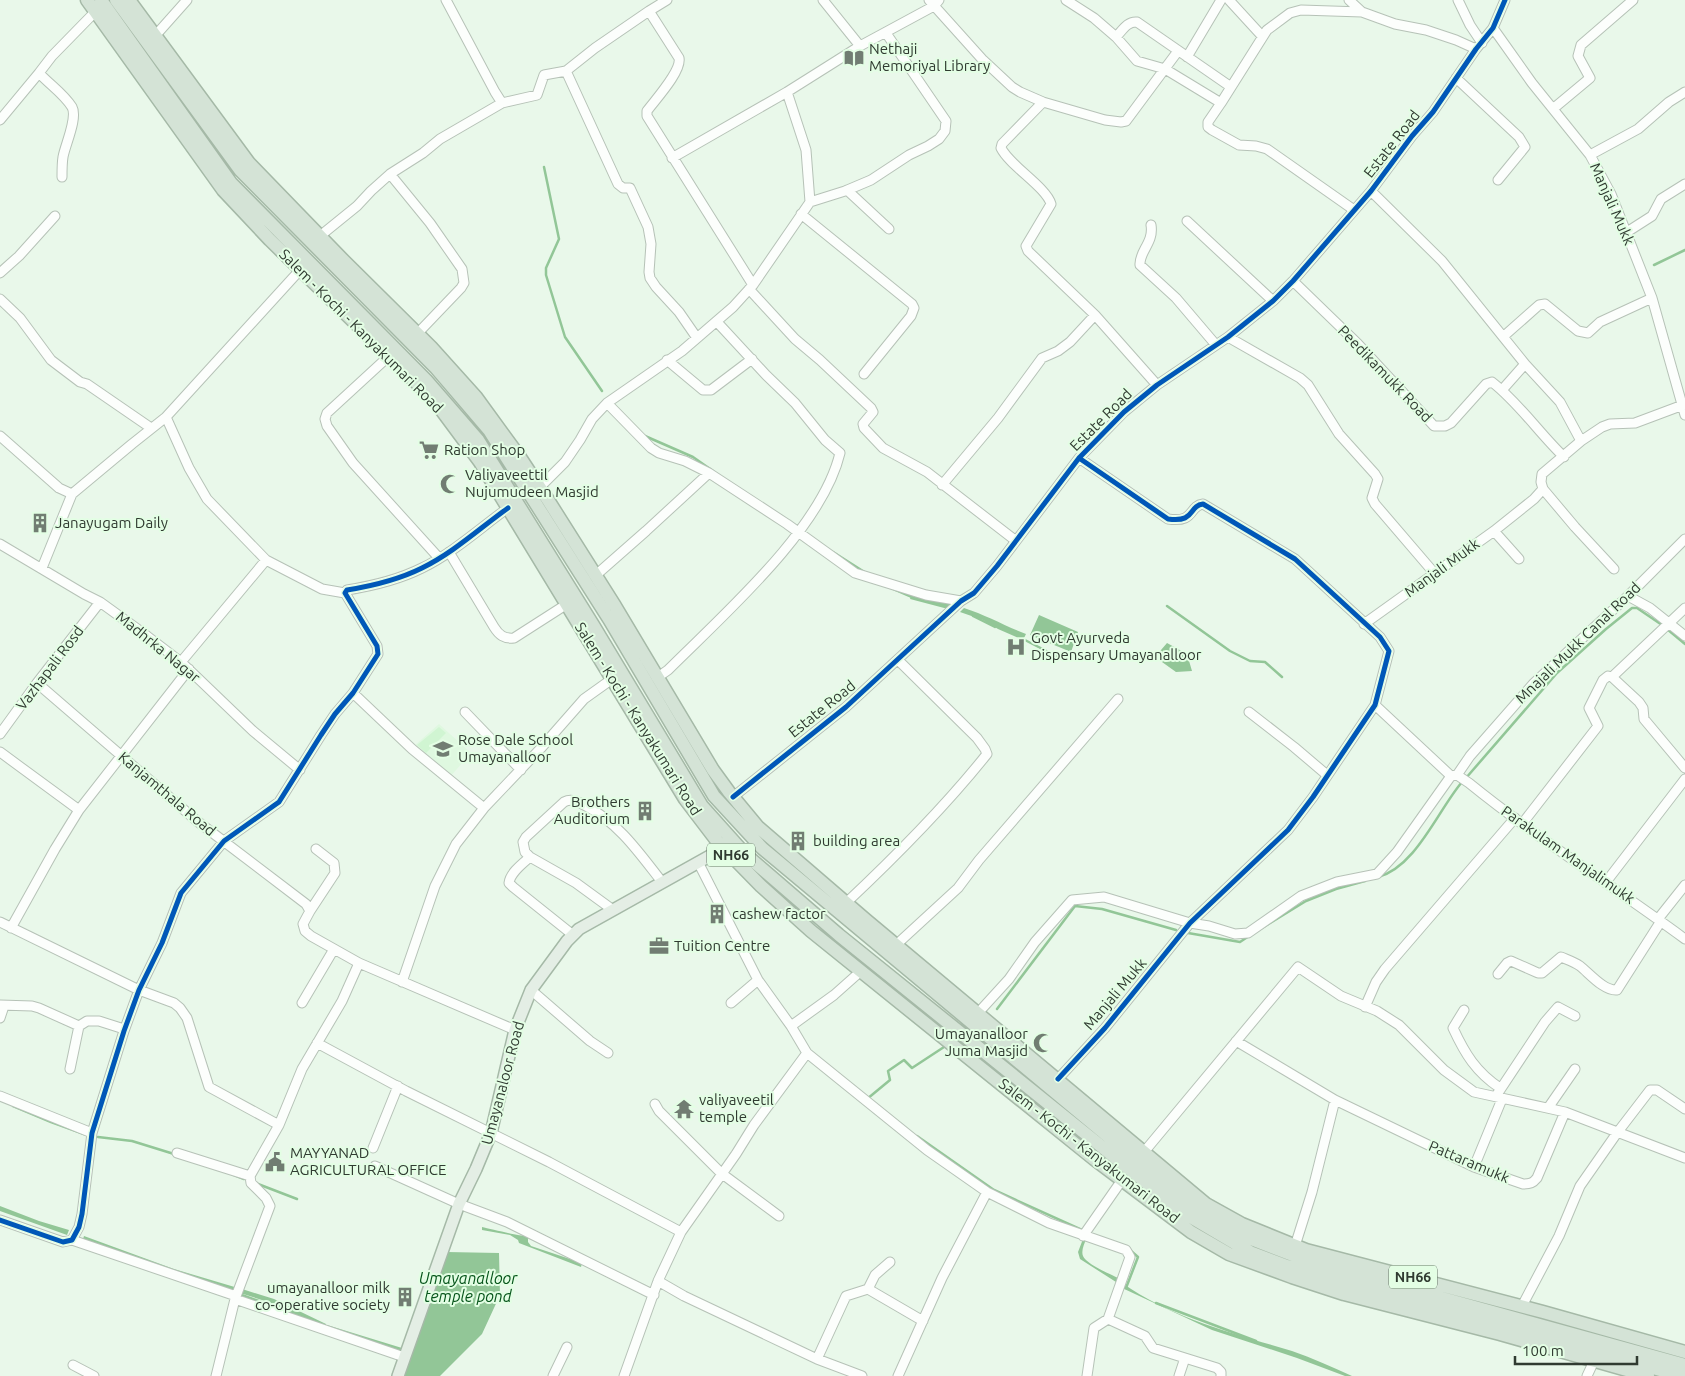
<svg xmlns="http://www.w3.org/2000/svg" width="1685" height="1376" font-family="Ubuntu,sans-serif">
  <rect width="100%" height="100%" fill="#e9f8ea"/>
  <path fill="#dff8e0" d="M1013,640L1027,645L1019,656L1005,650Z
    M439,724L471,753L449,778L414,746Z"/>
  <path fill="#d0f5d2" d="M439,727L446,733L426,753L417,745Z"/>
  <path fill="#92c697" d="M911,596L955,603L948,609L910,599Z
    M964,608C986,615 1005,626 1026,634L1023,640L998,629L983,620L960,612Z
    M1039,615L1078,632L1071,652L1030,635Z
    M1167,643L1187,654L1192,671L1176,672L1155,657Z
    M0,1206L39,1221L69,1230L67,1235L0,1211Z
    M482,1227C491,1229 523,1237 528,1236V1242L531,1246L582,1263L581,1267L519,1243L518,1240L510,1235L482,1230Z
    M84,1236L174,1269L238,1288L235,1293L82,1242Z
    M1083,1239L1086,1240C1084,1244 1081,1251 1083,1256C1086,1264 1110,1274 1118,1278L1116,1282L1080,1259L1078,1252Z
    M447,1252L499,1253L500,1295L482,1334L440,1376H404Z
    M1122,1283C1174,1319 1232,1333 1292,1351C1312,1358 1332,1367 1352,1376H1345L1297,1358L1212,1330L1120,1287Z
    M242,1289L274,1299L326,1324L325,1329L265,1301L240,1293Z
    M327,1325L402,1348L401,1352L327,1329Z"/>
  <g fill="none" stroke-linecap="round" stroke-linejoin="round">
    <path stroke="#92c697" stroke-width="2.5" d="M544,167L559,239L546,268V275L565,337L602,391
      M1654,265L1685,250
      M645,436L693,457L713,471
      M833,552L866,573
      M889,587L912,597
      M1167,606L1230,651L1250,661L1265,662L1282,677
      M973,616L995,627
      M1667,629L1685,644
      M1021,638L1062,659
      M1466,778L1557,673L1606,629L1632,608H1637L1662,625
      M1378,877C1416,867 1438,810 1462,782
      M1262,928L1306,901L1336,889L1365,881
      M1188,933L1240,942L1249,936
      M997,1009L1075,906L1102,909L1176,930
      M867,1099L890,1080L888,1071L904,1060L912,1068L944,1047
      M13,1106L51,1122L84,1134
      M917,1136L994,1190L1082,1230
      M98,1137L132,1141L174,1154
      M234,1175L244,1179
      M258,1184L297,1199
      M1126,1288L1138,1257L1130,1250
      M239,1294L290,1312
      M1156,1303L1256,1341"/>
    <defs>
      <path id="minor" d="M446,0L495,92L502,103
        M667,0L649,11L679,58C682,71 655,100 647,111V116L753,285
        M823,0L860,46
        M929,0L982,59L1012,87L1020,92L1043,102L1105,120L1121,122L1126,121L1178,51
        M1066,0L1094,18L1116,37L1137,61L1165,69L1221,103L1208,122V127L1212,130L1239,145L1256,146L1267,149L1354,210
        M1229,0L1262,36
        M1349,0L1362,12
        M1458,0L1470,25L1482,43
        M1493,28L1532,83L1590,155L1611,194L1652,298L1685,415
        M155,36L187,0
        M1116,37C1122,31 1127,21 1137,22L1231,87
        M1187,57L1221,0
        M566,71L595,48L649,11
        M39,73L52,56L95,12
        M1456,78L1519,137L1525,147L1498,180
        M1043,102L1002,144L1001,148C1010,166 1046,187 1051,204L1026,246L1028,251L1095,315L1157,385
        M1221,103L1267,30L1290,13L1301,10L1362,12L1395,24L1426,30L1456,40L1476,49
        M1554,108L1590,78L1578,56L1581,45L1633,0
        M0,120L39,73C50,85 63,93 72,107C78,118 65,145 63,157C62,163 62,171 62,177
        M1590,155L1638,129L1669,102L1685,92
        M672,158L787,92
        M390,174L430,223L462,269L464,283L461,288L417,334
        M847,190L889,229
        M1371,191L1442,261L1525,364L1502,390
        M810,202L845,191L871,180L909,155L928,146L939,139L945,131L946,121L886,33
        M801,214L912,304L914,308L911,316L864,374
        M1187,221L1273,301
        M1151,225C1154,243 1139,251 1140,265L1176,298L1216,345
        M1627,232L1652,216L1661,199L1685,184
        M320,236L357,206L371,191L390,174L423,153L440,139L502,103L537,95L544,75L566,71L618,184L623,188H630L648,227L651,244L649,272L650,278L656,287L679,312L697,338
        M0,273L19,256L55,216
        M1293,281L1358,344L1434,426H1445L1451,423L1486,384L1492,382C1519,403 1539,433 1564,457
        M749,289L795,339L820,360L871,408L873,412L863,424L864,428L883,448L927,472L1016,541
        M0,299L20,318L51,360L80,382L87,384L151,428
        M1504,336L1539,305L1545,304L1578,331L1588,333L1600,322L1652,298
        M1228,337L1300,378L1308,385L1339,434L1375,474L1378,479L1372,498L1375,504L1435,574
        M389,356L327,413L325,419L327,426L353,463L439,558
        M667,360L703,390H711L752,359
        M1525,364L1560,402L1581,441
        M607,403L651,448L659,453L685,461L709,473L787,524L855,573L926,595L961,601
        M166,417L189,468L207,499L266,560L322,589L345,593
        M0,436L59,488L72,494L132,444L166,417L300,270
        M942,485L998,418L1042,358L1058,351L1070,342L1095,315
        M540,487L565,462L580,440L592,419L607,403L682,351L733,307L753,285L810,202L806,150L787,92L860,46L934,6L939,0
        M1543,489L1575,527L1614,569
        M1494,531L1519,559
        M0,544L84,594L100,602L147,636L181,662L253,731L300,770
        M449,552L494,627C499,635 504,639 514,638L567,604
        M42,568L72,494
        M596,575L646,531L709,473
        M1628,596L1650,608L1685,636
        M1364,624L1494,531L1534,499L1543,489L1541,482L1542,474L1581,441L1602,427L1610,424L1635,423L1683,405
        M181,662L266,560
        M658,677L668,670C723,615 822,529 840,453L825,440L795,403L766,375L717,322
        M1612,677L1685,608
        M37,683L197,821L306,904L310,911L303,924L305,931L311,936L359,963L515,1030
        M353,693L412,749L484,808
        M1375,705L1451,776
        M465,712L521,770
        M1249,712L1294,747L1327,775
        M0,734L37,683L100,602
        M0,752L79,810
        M1457,775L1470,756L1534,683L1628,596L1685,539
        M1451,776L1457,775L1469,783C1538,839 1613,886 1685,939
        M733,797L846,707L961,601L974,593L997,566L1079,458L1124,412L1157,385L1228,337L1273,301L1293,281L1371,191L1412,136L1433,112L1476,49L1493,28L1505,0
        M1522,824L1598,726L1589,708L1603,680L1608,676L1612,677L1639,702L1643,708L1644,719L1685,768
        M530,857C522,864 510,873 509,883L513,887L573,935
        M698,862L758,980L791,1026L807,1053L927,1150L987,1192L1049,1223L1126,1250L1130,1257L1108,1319L1094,1328L1087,1376
        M1606,882L1685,779
        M846,903C896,856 944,808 987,754L985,749L977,738L898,660
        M613,910L576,883L530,857L525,852L523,842L526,837L564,802C572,798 578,802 586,806C619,823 640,854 662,882
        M310,911L335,873L334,863L316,849
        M1658,919L1685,885
        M0,922L139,990L174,1003L180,1008L187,1018L209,1087L279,1125
        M11,928L55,849L79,810L189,669
        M896,945L958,888L979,860L1118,699
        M1498,974L1507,963L1511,961L1538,973H1542L1561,957C1568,960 1574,962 1580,966C1590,974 1604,991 1617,990L1661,921
        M402,982L435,886L456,844L484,808L541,748L584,699L612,679
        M531,990L590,1041L608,1053
        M302,1003L334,949
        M731,1003L758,980
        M0,1005L32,1006L39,1008L79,1026L87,1021H99L124,1029
        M1365,1007L1376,982L1385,969L1515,818
        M1464,1010L1453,1028C1465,1054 1476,1072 1500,1088
        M978,1013L1009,979L1035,942L1072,900L1104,897L1190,923L1209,926L1235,934L1248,933L1301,896L1337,882L1377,874L1397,852L1451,776
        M0,1018L4,1006
        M791,1026L834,995L861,971
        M1236,1041L1335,1100L1474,1167L1523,1184C1530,1184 1533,1183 1537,1178L1565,1112
        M317,1043L406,1091L549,1162L681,1232
        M70,1069L79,1026
        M1058,1079L1105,1028L1190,923L1288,830L1313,797L1375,705L1389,651L1380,637L1295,559L1203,504C1188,506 1196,523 1168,519L1079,458
        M0,1096L92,1133
        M1496,1096L1545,1022L1558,1007L1575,1016
        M655,1104L659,1111L721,1173L779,1216
        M1548,1108L1575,1069
        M373,1148L398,1086
        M1144,1152L1298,967L1341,996L1377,1011L1399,1025L1444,1070L1474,1092L1565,1112L1685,1158
        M177,1153L250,1176
        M375,1166L459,1204L507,1222L654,1295
        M1474,1167L1502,1099
        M0,1220L63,1242L72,1240L79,1227L82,1214L92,1133L124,1031L139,990L162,943L181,893L224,841L279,802L321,735L335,714L353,693L378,654L377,646L345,593L347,590C372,586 398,580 422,568C453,553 480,528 508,508
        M1083,1236L1122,1180
        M72,1240L236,1296
        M1295,1246L1312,1192L1335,1100
        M890,1262L875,1275L868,1289L923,1321
        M658,1281L681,1232L736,1154L754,1125L807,1053
        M235,1299L404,1357
        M1522,1306L1559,1236L1580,1186L1617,1133L1650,1090H1657L1685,1109
        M1108,1319L1145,1336L1153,1348L1217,1368L1221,1372V1376
        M817,1359L846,1296L868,1289
        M73,1365L94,1376
        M216,1376L235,1299L270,1206L266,1198L251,1183L250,1176L279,1125L302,1069L342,1001L359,963
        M553,1376L567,1347
        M624,1376L658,1281L684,1296L817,1359L862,1376
        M898,1376L942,1278L987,1192
        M1179,1376L1185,1358
        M1587,1376L1594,1361"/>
      <path id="major" d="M398,1376L459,1204L476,1169L491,1133L515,1030L531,990L567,941L579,929L724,848"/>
      <path id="highway" d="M87,0L223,190L270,240L434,400L480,462L685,799L717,841L761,886L811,931L1094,1159L1191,1232L1229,1254L1292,1277L1344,1294L1500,1334L1648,1376
        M101,0L231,183L426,380L478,440L593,625L702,806L745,854L839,935L1184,1213L1250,1252L1287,1266L1386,1294L1682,1376
        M116,0L240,170L436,368L489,430L609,619L714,796L762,848L1146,1168L1192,1204L1221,1222L1251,1239L1295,1256L1344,1271L1685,1365
        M129,0L249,163L344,261L431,347L476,397L519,456L548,500L615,606L713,770L729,792L758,827L866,920L1206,1204L1242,1224L1306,1250L1543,1312L1685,1352"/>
    </defs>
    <use href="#minor" stroke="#b6c2b7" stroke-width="11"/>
    <use href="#major" stroke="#a5b9a7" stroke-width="14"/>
    <use href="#highway" stroke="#a5b9a7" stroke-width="15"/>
    <use href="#minor" stroke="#fcfefc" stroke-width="9"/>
    <use href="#major" stroke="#e4eee5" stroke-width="11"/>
    <use href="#highway" stroke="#d4e3d6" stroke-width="12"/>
    <defs>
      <path id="cycleway" d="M733,797L846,707L961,601L974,593L997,566L1079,458L1124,412L1157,385L1228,337L1273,301L1293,281L1371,191L1412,136L1433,112L1476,49L1493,28L1505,0
        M1058,1079L1105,1028L1190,923L1288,830L1313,797L1375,705L1389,651L1380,637L1295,559L1203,504C1188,506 1196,523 1168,519L1079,458
        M0,1220L63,1242L72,1240L79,1227L82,1214L92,1133L124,1031L139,990L162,943L181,893L224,841L279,802L321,735L335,714L353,693L378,654L377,646L345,593L347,590C372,586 398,580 422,568C453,553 480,528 508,508"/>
    </defs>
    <use href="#cycleway" stroke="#e3fee4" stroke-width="8"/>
    <use href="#cycleway" stroke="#0057b8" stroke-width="5"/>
  </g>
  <defs>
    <symbol id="library-bare" viewBox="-9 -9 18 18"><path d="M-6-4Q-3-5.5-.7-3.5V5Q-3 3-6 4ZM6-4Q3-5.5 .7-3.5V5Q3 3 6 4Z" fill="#717d72" stroke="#e3fee4" stroke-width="2.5" paint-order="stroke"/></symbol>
    <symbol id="supermarket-bare" viewBox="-9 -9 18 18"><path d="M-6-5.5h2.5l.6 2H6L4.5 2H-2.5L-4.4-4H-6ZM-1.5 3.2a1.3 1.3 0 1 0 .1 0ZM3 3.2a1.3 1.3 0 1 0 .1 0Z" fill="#717d72" stroke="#e3fee4" stroke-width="2.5" paint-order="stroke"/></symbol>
    <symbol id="mosque-bare" viewBox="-9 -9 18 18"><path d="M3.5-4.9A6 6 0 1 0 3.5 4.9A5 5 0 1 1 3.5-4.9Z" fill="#717d72" stroke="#e3fee4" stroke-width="2.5" paint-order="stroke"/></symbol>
    <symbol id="building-bare" viewBox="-9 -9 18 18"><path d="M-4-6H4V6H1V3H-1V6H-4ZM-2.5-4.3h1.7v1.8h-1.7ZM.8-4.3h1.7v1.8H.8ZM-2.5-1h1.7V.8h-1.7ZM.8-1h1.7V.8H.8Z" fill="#717d72" stroke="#e3fee4" stroke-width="2.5" paint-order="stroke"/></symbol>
    <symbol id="hospital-bare" viewBox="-9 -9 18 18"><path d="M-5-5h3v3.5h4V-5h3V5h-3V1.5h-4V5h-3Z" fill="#717d72" stroke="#e3fee4" stroke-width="2.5" paint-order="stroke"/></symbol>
    <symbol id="school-bare" viewBox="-9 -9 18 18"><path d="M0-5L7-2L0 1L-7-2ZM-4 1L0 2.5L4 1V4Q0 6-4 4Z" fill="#717d72" stroke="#e3fee4" stroke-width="2.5" paint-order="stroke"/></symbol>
    <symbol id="office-bare" viewBox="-9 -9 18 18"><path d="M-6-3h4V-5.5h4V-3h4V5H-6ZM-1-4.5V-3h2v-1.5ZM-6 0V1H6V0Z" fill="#717d72" stroke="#e3fee4" stroke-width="2.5" paint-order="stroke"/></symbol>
    <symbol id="temple-bare" viewBox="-9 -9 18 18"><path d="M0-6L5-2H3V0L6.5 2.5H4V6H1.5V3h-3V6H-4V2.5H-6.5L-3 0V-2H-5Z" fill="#717d72" stroke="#e3fee4" stroke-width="2.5" paint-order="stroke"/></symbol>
    <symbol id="civic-bare" viewBox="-9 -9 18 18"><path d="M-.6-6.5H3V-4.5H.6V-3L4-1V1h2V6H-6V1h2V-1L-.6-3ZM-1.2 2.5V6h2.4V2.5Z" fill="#717d72" stroke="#e3fee4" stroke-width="2.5" paint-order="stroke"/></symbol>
  </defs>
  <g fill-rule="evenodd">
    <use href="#library-bare" x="840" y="44" width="28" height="28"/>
    <use href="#supermarket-bare" x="415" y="436" width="28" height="28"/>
    <use href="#mosque-bare" x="436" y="470" width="28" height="28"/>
    <use href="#building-bare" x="26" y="509" width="28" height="28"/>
    <use href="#hospital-bare" x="1002" y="633" width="28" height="28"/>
    <use href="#school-bare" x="429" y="735" width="28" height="28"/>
    <use href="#building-bare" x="631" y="797" width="28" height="28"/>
    <use href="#building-bare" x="784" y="827" width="28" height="28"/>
    <use href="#building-bare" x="703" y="900" width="28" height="28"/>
    <use href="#office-bare" x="645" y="932" width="28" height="28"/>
    <use href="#mosque-bare" x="1029" y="1029" width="28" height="28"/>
    <use href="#temple-bare" x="670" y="1095" width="28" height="28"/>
    <use href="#civic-bare" x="261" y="1148" width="28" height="28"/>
    <use href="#building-bare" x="391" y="1283" width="28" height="28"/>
  </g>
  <g text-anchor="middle" stroke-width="4" stroke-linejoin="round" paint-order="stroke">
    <g fill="#e3fee4" stroke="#667667" stroke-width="1">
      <rect x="707" y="843.5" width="48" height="23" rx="4"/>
      <rect x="1389" y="1265.5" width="48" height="23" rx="4"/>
    </g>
    <g font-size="14" font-weight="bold" fill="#303b31">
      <text x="731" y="860">NH66</text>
      <text x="1413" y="1282">NH66</text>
    </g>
    <g font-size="15" fill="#303b31" stroke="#e3fee4" text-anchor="start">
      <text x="869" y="54">Nethaji<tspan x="869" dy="17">Memoriyal Library</tspan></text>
      <text x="444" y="455">Ration Shop</text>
      <text x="465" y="480">Valiyaveettil<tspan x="465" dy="17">Nujumudeen Masjid</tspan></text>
      <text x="55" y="528">Janayugam Daily</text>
      <text x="1031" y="643">Govt Ayurveda<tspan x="1031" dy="17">Dispensary Umayanalloor</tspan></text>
      <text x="458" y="745">Rose Dale School<tspan x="458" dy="17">Umayanalloor</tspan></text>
      <text x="630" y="807" text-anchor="end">Brothers<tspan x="630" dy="17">Auditorium</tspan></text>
      <text x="813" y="846">building area</text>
      <text x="732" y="919">cashew factor</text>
      <text x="674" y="951">Tuition Centre</text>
      <text x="1028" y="1039" text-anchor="end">Umayanalloor<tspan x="1028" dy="17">Juma Masjid</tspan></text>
      <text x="699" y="1105">valiyaveetil<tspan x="699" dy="17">temple</tspan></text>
      <text x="290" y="1158">MAYYANAD<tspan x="290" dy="17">AGRICULTURAL OFFICE</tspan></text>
      <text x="390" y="1293" text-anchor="end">umayanalloor milk<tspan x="390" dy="17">co-operative society</tspan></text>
    </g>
    <g font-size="15" fill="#303b31" stroke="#e3fee4">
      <text transform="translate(1392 144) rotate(-52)" y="5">Estate Road</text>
      <text transform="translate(1612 204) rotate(66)" y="5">Manjali Mukk</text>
      <text transform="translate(361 331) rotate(45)" y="5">Salem - Kochi - Kanyakumari Road</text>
      <text transform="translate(1385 374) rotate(46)" y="5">Peedikamukk Road</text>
      <text transform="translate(1101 420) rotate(-45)" y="5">Estate Road</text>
      <text transform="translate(1442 568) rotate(-36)" y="5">Manjali Mukk</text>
      <text transform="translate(1578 643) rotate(-44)" y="5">Mnajali Mukk Canal Road</text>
      <text transform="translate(158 647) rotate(39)" y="5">Madhrka Nagar</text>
      <text transform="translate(50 668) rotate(-53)" y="5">Vazhapali Rosd</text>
      <text transform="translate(822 709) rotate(-39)" y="5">Estate Road</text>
      <text transform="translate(638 719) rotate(58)" y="5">Salem - Kochi - Kanyakumari Road</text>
      <text transform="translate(167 794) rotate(40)" y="5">Kanjamthala Road</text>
      <text transform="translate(1568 855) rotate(35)" y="5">Parakulam Manjalimukk</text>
      <text transform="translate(1115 994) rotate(-50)" y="5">Manjali Mukk</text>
      <text transform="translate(503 1083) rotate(-75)" y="5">Umayanaloor Road</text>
      <text transform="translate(1089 1151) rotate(38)" y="5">Salem - Kochi - Kanyakumari Road</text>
      <text transform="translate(1469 1162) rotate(23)" y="5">Pattaramukk</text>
    </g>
    <g font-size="16" font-style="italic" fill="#07551b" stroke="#e3fee4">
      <text x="468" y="1284">Umayanalloor<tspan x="468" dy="18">temple pond</tspan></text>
    </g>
  </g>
  <path d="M1515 1356v8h122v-8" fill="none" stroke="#303b31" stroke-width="2.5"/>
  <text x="1522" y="1356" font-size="15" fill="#303b31" stroke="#e3fee4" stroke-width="4" paint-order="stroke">100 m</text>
</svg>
